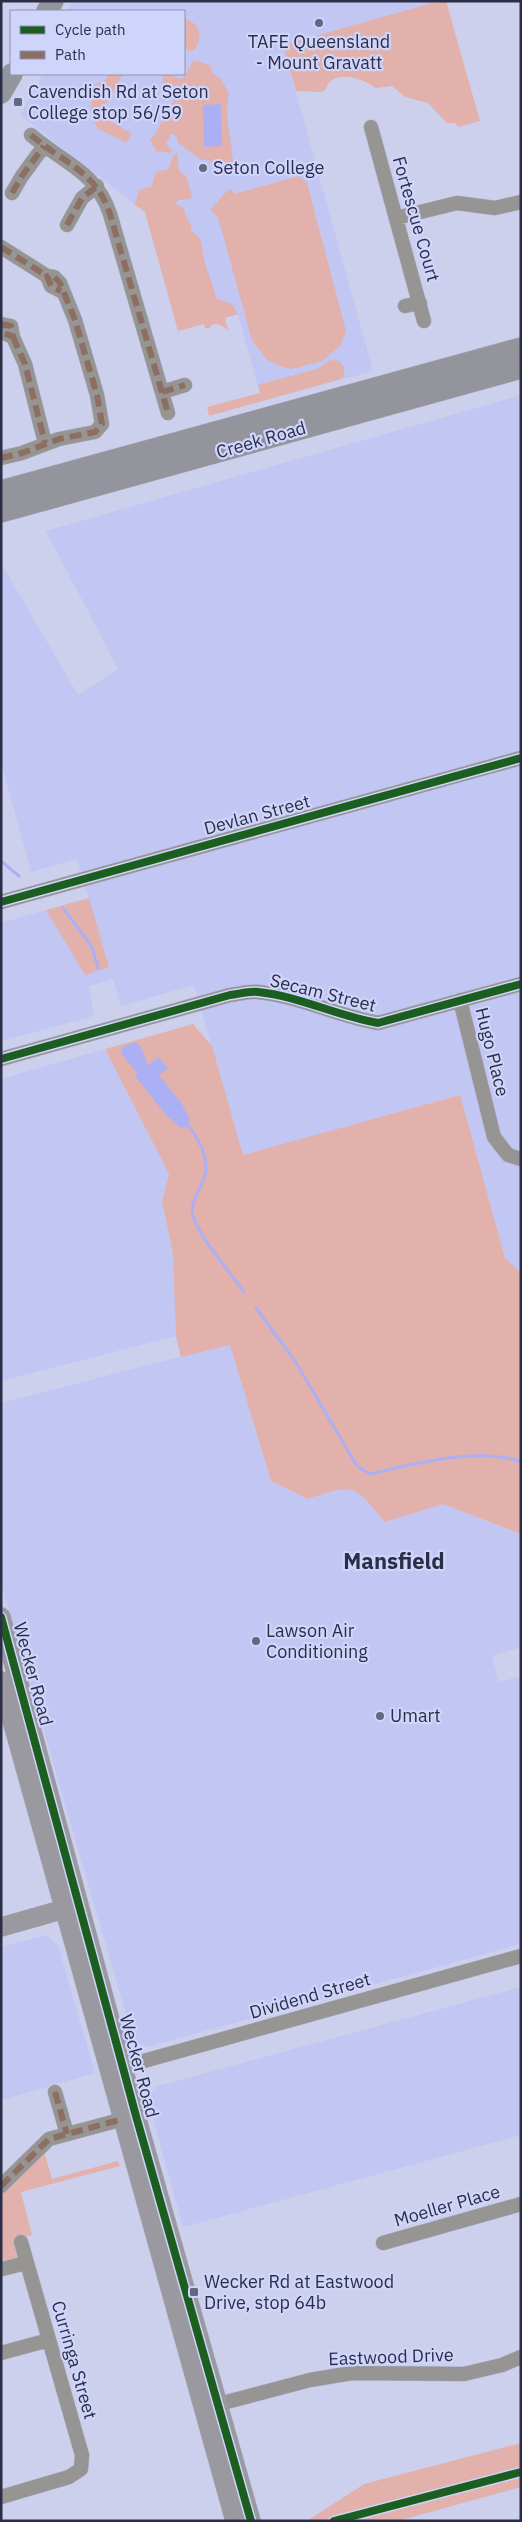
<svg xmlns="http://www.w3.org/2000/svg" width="522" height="2522" font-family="'IBM Plex Sans',sans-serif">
  <rect width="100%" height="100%" fill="#cdd0ec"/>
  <path fill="#c1c6f2" d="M73,1H439L283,45L373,371L262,401L238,314L178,331L145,212L20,115L43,74H184V11H67Z
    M521,395V1273L505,1258L459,1095L243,1156L194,985L121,1006L113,979L89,986L94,1016L1,1041V923L46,910L85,974L109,967L77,859L31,872L1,762V563L78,695L118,669L46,531Z
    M105,1049L169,1174L162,1201L173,1254L176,1336L1,1381V1079Z
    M230,1344L271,1481L308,1499L342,1488L361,1493L385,1522L443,1504L521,1534V1647L492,1656L499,1682L521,1676V1944L147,2047L134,2042L1,1583V1403Z
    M46,1935L58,1945L95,2073L1,2100V1947Z
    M521,1987V2135L183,2227L147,2096L158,2086Z"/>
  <path fill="#e2b1ac" d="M439,1H446L480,121L459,127L455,123H447L428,103L405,97L392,86L376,88C363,78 332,68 326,89L322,92L296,91L283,45Z
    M184,18C201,24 203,36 194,51H188L184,45Z
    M197,61L210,65L213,74L221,79L229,94C223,116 232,139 233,162L211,163L209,160H201L178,143V139L174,134H171L166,144L172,150L171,153L156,151L150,139L154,136L177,95L163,87V75L170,74L179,79L185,76L192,62Z
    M123,74L100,115L132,134L126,143L97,128L91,109L94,85L105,80L109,75Z
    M177,153L179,171L186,176L192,196L189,199L178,200L175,204L184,208L186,217L191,225V231L200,238L205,263L217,299L232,304L238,314L225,318L228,330L218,324L211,325L210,328H205L204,324L178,331L145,212L134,204C142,192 132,190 151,187L156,172L169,169L173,155Z
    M299,176L307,183L346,331L340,346L322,361L292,369L279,366L266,359L252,340L218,217L210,210L227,191L231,189L234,194Z
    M331,360L339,361L344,367V376L341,379L209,416L207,407L260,393L258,385L317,369Z
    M89,898L109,967L85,975L46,910Z
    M193,1024L212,1046L243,1155L460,1095L505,1258L521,1273V1534L443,1504L385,1522C353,1484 356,1483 308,1499L271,1481L230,1345L181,1357L176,1336L173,1254L162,1201L169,1174L105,1049Z
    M44,2151L52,2179L118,2161L120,2166L21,2192L32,2235L15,2240L18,2257L9,2261L1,2260V2195Z
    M521,2443V2487L398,2521H307L364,2484Z"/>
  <path fill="#abb0f5" d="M221,104L222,146L204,147L203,105Z
    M136,1042L141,1047L148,1065L159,1057L168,1069L159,1075L182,1104L190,1120L186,1127L181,1128L166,1115L135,1076L137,1073L122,1054V1047Z"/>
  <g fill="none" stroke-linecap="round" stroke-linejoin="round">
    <path stroke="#abb0f5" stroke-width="3" d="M1,861L19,876
      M63,908L92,947L98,968
      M186,1122C196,1136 210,1156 205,1175C202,1187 192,1198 192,1211C194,1232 231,1273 244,1292
      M256,1308L295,1361L357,1466L370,1474C411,1464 481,1446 521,1462"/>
    <defs>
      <path id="street" d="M371,127L424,321
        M31,135C63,163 96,171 110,214L168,413
        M12,193L22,176L44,146
        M396,218L457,203L495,208L521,202
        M67,225L82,198L97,186
        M1,247L47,276
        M405,306L420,303
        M1,324L11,326L13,337L4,333Z
        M13,337L25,364L45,443
        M162,392L185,385
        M1,458L22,453L59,439L95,432L102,424L97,395L75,320L60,283L54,277L47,276L51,286L61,291
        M1,902L521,758
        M460,1000L494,1137L508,1155L521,1159
        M1,1059L230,995C239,994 249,991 258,992C299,996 337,1016 378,1023L521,984
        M115,2069L521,1956
        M55,2092L67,2134
        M1,2186L49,2139L131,2117
        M383,2243L521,2204
        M2,2269L26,2263
        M1,2353L49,2340
        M211,2406L310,2380L352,2373L464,2374L502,2365L521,2357
        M1,2497L69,2477L81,2469L82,2455L21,2242"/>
      <path id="secondary" d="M1,1617L136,2116L251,2521
        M1,1681L235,2521
        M1,1927L75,1906"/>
      <path id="primary" d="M47,11L53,1
        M1,93L12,74
        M1,491L521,348
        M1,512L521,368"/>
    </defs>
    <use href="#street" stroke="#acafc5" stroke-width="15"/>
    <use href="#secondary" stroke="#acafc5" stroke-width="20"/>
    <use href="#primary" stroke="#acafc5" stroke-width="22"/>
    <use href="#street" stroke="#969594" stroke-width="14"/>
    <use href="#secondary" stroke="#99999f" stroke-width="19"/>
    <use href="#primary" stroke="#94949c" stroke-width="21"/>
    <path stroke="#8d6e63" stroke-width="6" stroke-dasharray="12 6" stroke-linecap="butt" d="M31,135C63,163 96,171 110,214L168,413
      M12,193L22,176L44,146
      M67,225L82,198L97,186
      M1,247L47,276
      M1,324L11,326L13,337L4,333Z
      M13,337L25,364L45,443
      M162,392L185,385
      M1,458L22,453L59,439L95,432L102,424L97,395L75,320L60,283L54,277L47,276L51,286L61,291
      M55,2092L67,2134
      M1,2186L49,2139L123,2119"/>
    <defs>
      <path id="cycleway" d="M1,902L521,758
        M1,1059L230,995C239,994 249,991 258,992C299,996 337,1016 378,1023L521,984
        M1,1617L136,2116L251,2521
        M334,2521L521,2472"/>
    </defs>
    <use href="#cycleway" stroke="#cfd4fb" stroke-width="11"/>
    <use href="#cycleway" stroke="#1b5e20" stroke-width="8"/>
  </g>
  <g fill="#646781" stroke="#cfd4fb" stroke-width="2">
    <circle cx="319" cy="23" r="5"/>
    <rect x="13" y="97" width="10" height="10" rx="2.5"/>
    <circle cx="203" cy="168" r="5"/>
    <circle cx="256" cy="1641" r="5"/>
    <circle cx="380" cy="1716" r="5"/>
    <rect x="189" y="2287" width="10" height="10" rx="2.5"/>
  </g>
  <g text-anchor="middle" stroke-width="4.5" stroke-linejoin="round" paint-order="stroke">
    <g font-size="18" fill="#2c2e47" stroke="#cfd4fb" text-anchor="start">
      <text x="319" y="48" text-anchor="middle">TAFE Queensland<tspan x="319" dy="21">- Mount Gravatt</tspan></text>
      <text x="28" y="98">Cavendish Rd at Seton<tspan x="28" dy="21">College stop 56/59</tspan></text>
      <text x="213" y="174">Seton College</text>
      <text x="266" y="1637">Lawson Air<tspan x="266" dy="21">Conditioning</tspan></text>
      <text x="390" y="1722">Umart</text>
      <text x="204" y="2288">Wecker Rd at Eastwood<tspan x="204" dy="21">Drive, stop 64b</tspan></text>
    </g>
    <g font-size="18" fill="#2c2e47" stroke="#cfd4fb">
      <text transform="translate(416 219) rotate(74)" y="6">Fortescue Court</text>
      <text transform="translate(261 440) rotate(-16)" y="6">Creek Road</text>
      <text transform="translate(257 815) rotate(-15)" y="6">Devlan Street</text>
      <text transform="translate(323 993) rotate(14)" y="6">Secam Street</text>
      <text transform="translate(492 1052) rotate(76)" y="6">Hugo Place</text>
      <text transform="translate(33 1674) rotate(75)" y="6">Wecker Road</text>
      <text transform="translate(310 1996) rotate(-16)" y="6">Dividend Street</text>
      <text transform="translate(139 2066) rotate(75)" y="6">Wecker Road</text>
      <text transform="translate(447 2206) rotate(-16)" y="6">Moeller Place</text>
      <text transform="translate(391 2357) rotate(-2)" y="6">Eastwood Drive</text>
      <text transform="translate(74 2360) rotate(74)" y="6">Curringa Street</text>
    </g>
    <g font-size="22" font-weight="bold" fill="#2c2e47" stroke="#cfd4fb">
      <text x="394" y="1569">Mansfield</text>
    </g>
  </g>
  <rect width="522" height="2522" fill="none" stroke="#2c2e47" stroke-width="5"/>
  <rect x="10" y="10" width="175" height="65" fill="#cfd4fb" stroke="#8e92b3"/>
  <rect x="20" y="26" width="25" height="8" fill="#1b5e20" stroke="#8e92b3"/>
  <text x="55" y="35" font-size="15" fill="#2c2e47">Cycle path</text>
  <rect x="20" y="51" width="25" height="8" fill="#8d6e63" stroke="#8e92b3"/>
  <text x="55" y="60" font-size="15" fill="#2c2e47">Path</text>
</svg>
